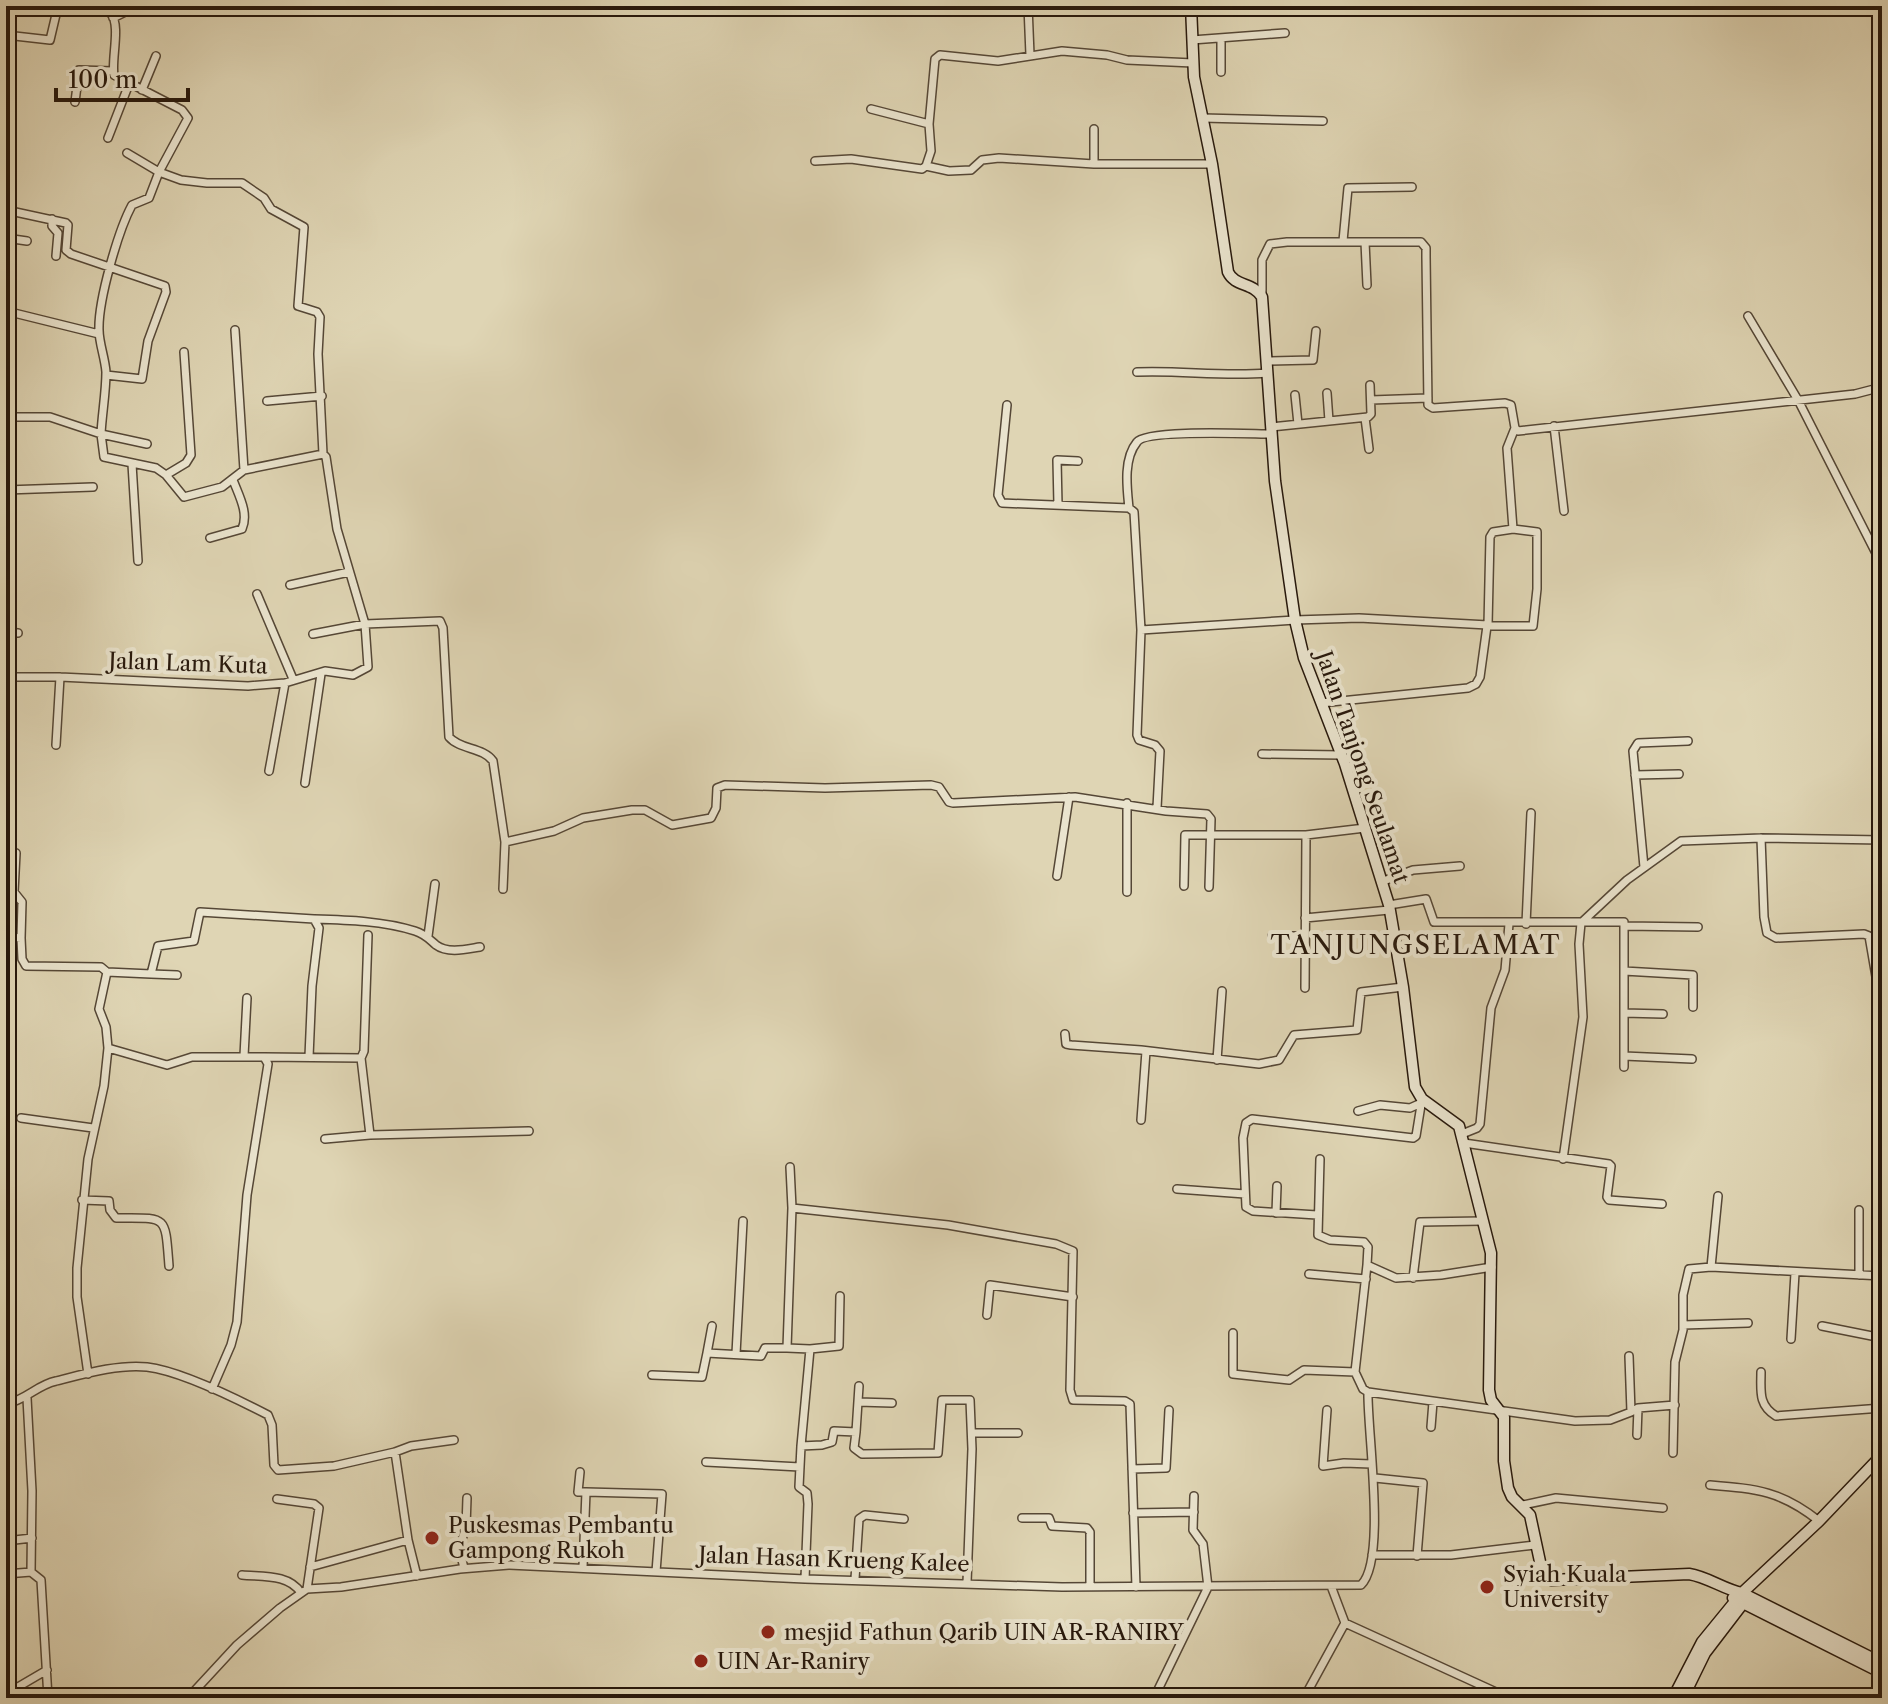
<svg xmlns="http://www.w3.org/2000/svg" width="1888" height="1704" font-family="'Libre Caslon Text',serif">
  <rect width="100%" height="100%" fill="#dfd5b4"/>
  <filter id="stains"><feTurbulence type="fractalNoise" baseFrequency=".0025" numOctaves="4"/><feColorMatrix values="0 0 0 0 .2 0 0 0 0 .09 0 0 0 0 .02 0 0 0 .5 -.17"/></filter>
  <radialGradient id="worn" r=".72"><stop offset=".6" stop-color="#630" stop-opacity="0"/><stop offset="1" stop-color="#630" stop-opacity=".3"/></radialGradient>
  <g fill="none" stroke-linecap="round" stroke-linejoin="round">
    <defs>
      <path id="street" d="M86,6C92,8 107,9 111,14C121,25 111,60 114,75L182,110L188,118L159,172L127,153
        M1028,6L1030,55
        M113,18L137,6
        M6,35L50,40L58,6
        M1192,40L1285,33
        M1221,72V38
        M142,90L156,56
        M75,102L79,70L113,71
        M871,109L929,124
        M1203,118L1323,121
        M1094,129V164
        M108,138L129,84
        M815,161L851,159L922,169L926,166L949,171L971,170L982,160L999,158L1094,164H1212
        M926,166L931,151L929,124L935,59L940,55L998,61L1062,51L1107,55L1127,60L1193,63
        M6,210L66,223L68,225L66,250L71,254L165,286L166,292L148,341L142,379L106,375
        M52,219V226L58,233L56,256
        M6,238L27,241
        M1343,241L1348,188L1412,187
        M1365,242L1367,285
        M1262,297V260L1270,244L1287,242H1421L1426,248V257L1428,405L1433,408L1505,403L1511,405L1515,428L1518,431L1855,394L1882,387
        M6,311L99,334
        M1748,316L1798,400L1882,565
        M235,330L244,470
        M1266,361L1313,360L1316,331
        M1137,372C1181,370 1223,377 1267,373
        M1327,393L1329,421
        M1295,395L1298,424
        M1371,400L1428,398
        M267,401L322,396
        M1007,405L998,495L1002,503L1129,508L1134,512L1141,630L1137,735L1139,740L1155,745L1160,751L1157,808
        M6,417H50L101,434L104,457L156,468L166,475L184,497L222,487L244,470L323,454L326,457L337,529L365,624L368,667L353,675L325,671L285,683L248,686L60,677H6
        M1365,418L1369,449
        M1554,426L1564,511
        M1271,427L1368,417L1371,414L1370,385
        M147,444L101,434C102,414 106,392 106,372C105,358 99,343 99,330C98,301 118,231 132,205L149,198L159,172L181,180L207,183H242L264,198L271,209L304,227L298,306L317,312L320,317L318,354L323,454
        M132,464L138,561
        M166,475L186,463L191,455L184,352
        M6,490L93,487
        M1058,505L1057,460L1078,461
        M1129,508C1127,488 1123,459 1137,442C1146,429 1251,434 1271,434
        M210,538L242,529C249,513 239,496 233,480
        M290,585L349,572
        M257,594L293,679
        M1141,630L1295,620L1359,618L1488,625L1490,537L1493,532L1513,529
        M6,632L18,633
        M313,634L365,624L440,621L443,628L449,737C460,750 483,747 493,761L505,842L503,889
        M1321,703L1468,688L1476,684L1480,677L1487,626H1533L1537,589V532L1513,529L1507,448L1515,428
        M56,745L60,677
        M1262,754L1341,755
        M269,771L285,683
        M1635,775L1679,774
        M305,783L321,674
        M1761,838L1764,917L1767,933L1776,938L1864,934L1869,936L1880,1000H1882
        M505,842L554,831L583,818L632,810H645L672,825L711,818L716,808L717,788L725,785L825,788L931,785L939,787L949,802L953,803L1075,797L1166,811L1207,814L1211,819L1209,887
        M1644,867L1633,751L1638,743L1688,741
        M1057,876L1069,797
        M1381,882L1413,870L1460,866
        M1184,886L1185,835H1306L1365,828
        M1127,892V803
        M1389,905L1426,899L1434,922H1624V1067
        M1305,918L1389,910
        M314,919C348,920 383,921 415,931C425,934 429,939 436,945C448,954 467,949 480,947
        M1526,924L1531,813
        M1624,926L1698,927
        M428,936L435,884
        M1272,936H1305
        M6,937L21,938L22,902L14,892L16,853
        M21,938L22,959L26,966L101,967L107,972
        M1624,971L1693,975V1007
        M151,974L177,975
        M1305,988L1306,835
        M1880,1000L1882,1036
        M1624,1013L1663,1014
        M1065,1034L1066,1044L1071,1045L1141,1050L1259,1064L1279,1060L1294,1035L1357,1030L1361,992L1403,987
        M108,1048L167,1065L192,1057H264L268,1064L247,1195L237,1322L231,1345L212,1389
        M244,1056L247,998
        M1624,1056L1692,1059
        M264,1057L361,1058L364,1051L368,935
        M361,1058L370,1135L529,1131
        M1217,1060L1222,991
        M1358,1111L1380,1105L1410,1108L1419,1104
        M21,1118L93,1128
        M1141,1120L1146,1051
        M1462,1134L1477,1128L1480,1124L1491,1008L1505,970L1509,924
        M325,1139L370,1135
        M1464,1143L1609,1164L1611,1166L1607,1197L1609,1200L1662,1204
        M1320,1159L1318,1235L1330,1240L1364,1242L1368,1247L1367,1265
        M1563,1159L1583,1017L1579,944L1581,923L1627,880L1681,841L1761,838L1882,840
        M790,1167L792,1208L787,1348L810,1349L801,1446
        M1177,1189L1245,1194
        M82,1200L109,1201L110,1210L116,1218C168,1218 165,1214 169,1266
        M792,1208L948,1225L1056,1244L1073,1251L1070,1390L1073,1400L1125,1401L1130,1404L1136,1587
        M1276,1213L1277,1186
        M1317,1215L1253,1211L1246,1207L1243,1138L1246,1123L1252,1119L1413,1138L1416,1136L1422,1099
        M1711,1267L1718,1196
        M1309,1274L1366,1279
        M1859,1275V1210
        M1413,1278L1420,1222L1483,1221
        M987,1315L990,1285L1073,1297
        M1683,1325L1748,1323
        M1822,1326L1882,1338
        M1233,1333V1374L1289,1380L1304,1370L1355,1372L1367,1265L1396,1278L1441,1275L1492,1267
        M1791,1339L1795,1273
        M810,1349L839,1346L840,1296
        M707,1353L712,1326
        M736,1354L743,1221
        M1629,1356L1631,1412L1638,1408L1675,1405
        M1355,1372L1363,1389L1368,1392L1575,1421L1610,1420L1631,1412
        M1761,1372C1761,1391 1758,1405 1776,1416L1882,1408
        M88,1374L77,1297V1268L88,1159L104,1086L108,1048L106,1027L99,1009L107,972L151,974L158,946L194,941L200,912L314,919L319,928L312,986L309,1057
        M652,1375L702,1377L707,1353L761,1356L765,1348H787
        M27,1398L32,1491L31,1572L41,1580L48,1698
        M858,1402L892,1403
        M6,1404C26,1400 37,1385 56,1381C84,1374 118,1364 147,1367C181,1371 237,1399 268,1415L272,1425L274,1465L278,1470L334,1466L395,1452L408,1540L417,1576
        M1327,1410L1323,1466L1344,1463L1371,1464
        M1431,1427L1433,1402
        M856,1432L859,1386
        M972,1433H1018
        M1637,1435L1638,1408
        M395,1452L411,1446L454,1440
        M1673,1453L1675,1362L1683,1330V1295L1689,1269L1711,1267L1882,1276
        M706,1462L800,1467
        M1132,1469L1166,1468L1169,1410
        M580,1472L578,1492H586L583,1567
        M1375,1478L1423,1483L1417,1556
        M1710,1485C1758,1489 1781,1491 1819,1521
        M586,1492L662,1494L656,1572
        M277,1499L314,1504L319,1508L307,1589
        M1523,1505L1556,1498L1663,1508
        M1133,1513L1194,1512
        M1022,1518H1049L1052,1526L1087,1528L1090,1532V1586
        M6,1541L32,1538
        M1372,1555H1451L1535,1545
        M310,1567L408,1540
        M464,1568L459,1548L466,1527L467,1498
        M6,1574L31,1572
        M242,1575C263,1577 289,1574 301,1593
        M805,1579L808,1504L807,1493L799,1487L801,1446L822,1445L832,1442L834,1431L856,1432L854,1448L862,1454L938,1453L942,1400H970L972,1449L967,1583
        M855,1579L859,1519L865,1515L904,1519
        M1331,1586L1345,1623L1509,1698
        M6,1694L47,1670
        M188,1698L237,1645L280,1608L307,1589L341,1587L460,1569L509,1565L805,1579L1062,1587L1361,1585C1387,1560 1367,1431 1368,1392
        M1154,1698L1208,1587L1203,1544L1193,1530L1194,1496
        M1304,1698L1345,1623"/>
      <path id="secondary" d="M1191,6L1194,77L1212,164L1228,272C1235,287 1253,282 1262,297L1275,481L1295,620L1304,658L1345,764L1389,905L1403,987L1415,1087L1422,1099L1459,1126L1491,1253L1489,1390L1491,1400L1504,1417V1461L1508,1488L1512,1497L1530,1515L1542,1571L1551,1580L1689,1574C1708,1577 1723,1589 1742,1593L1882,1663
        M1733,1598L1882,1673
        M1673,1698L1702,1642L1742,1593L1819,1521L1882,1455
        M1683,1698L1705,1653L1744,1602"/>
    </defs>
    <use href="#street" stroke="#554736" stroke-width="10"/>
    <use href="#secondary" stroke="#27180c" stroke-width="13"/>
    <use href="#street" stroke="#eae4ce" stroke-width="7"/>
    <use href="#secondary" stroke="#eae4ce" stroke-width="10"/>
  </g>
  <g fill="#8f2418" stroke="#eae4ce" stroke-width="3">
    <circle cx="432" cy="1538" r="8"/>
    <circle cx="1487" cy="1587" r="8"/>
    <circle cx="768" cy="1632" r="8"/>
    <circle cx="701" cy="1661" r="8"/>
  </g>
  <g text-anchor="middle" stroke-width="8" stroke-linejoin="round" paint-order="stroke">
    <g font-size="22" fill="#27180c" stroke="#eae4ce">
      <text transform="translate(188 663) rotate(2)" y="8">Jalan Lam Kuta</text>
      <text transform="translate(1363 767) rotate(71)" y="8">Jalan Tanjong Seulamat</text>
      <text transform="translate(834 1559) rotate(2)" y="8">Jalan Hasan Krueng Kalee</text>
    </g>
    <g font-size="22" fill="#27180c" stroke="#eae4ce" text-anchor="start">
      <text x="448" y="1533">Puskesmas Pembantu<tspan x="448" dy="25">Gampong Rukoh</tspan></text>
      <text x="1503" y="1582">Syiah Kuala<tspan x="1503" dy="25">University</tspan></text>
      <text x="784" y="1640">mesjid Fathun Qarib UIN AR-RANIRY</text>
      <text x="717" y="1669">UIN Ar-Raniry</text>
    </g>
    <g font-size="26" letter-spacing="2" fill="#27180c" stroke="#eae4ce">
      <text x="1416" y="954">TANJUNGSELAMAT</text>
    </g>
  </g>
  <rect width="1888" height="1704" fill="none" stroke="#dfd5b4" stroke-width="32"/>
  <rect x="8" y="8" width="1872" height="1688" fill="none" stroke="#27180c" stroke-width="4"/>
  <rect x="16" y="16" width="1856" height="1672" fill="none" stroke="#27180c" stroke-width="2"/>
  <path d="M56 88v12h132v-12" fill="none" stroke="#27180c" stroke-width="4"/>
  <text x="68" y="88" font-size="24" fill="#27180c" stroke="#eae4ce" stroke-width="6" paint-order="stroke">100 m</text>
  <rect width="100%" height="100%" filter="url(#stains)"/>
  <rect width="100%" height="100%" fill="url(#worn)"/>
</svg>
